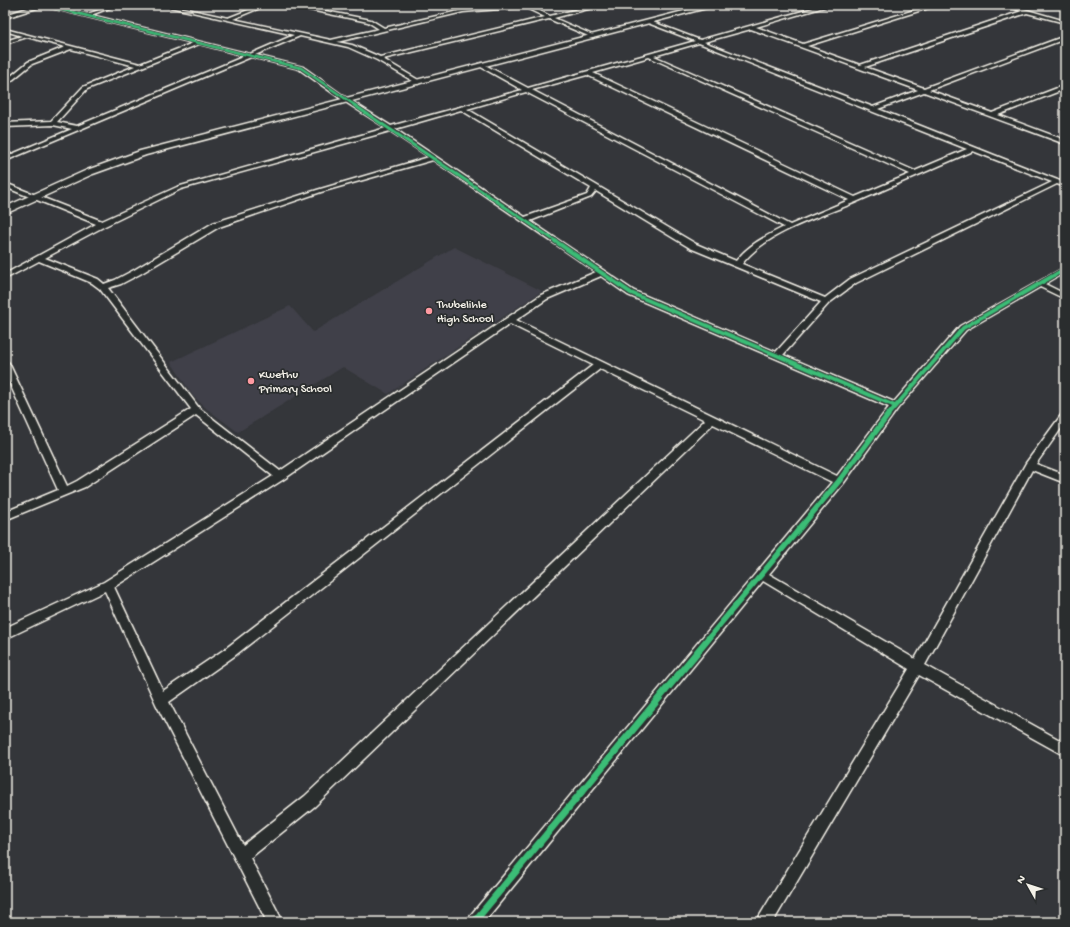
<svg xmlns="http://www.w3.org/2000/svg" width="1070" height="927" font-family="'Gochi Hand',sans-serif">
  <rect width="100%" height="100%" fill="#34363a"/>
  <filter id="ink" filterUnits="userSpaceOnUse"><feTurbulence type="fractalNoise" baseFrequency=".025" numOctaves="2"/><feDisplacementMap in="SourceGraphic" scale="8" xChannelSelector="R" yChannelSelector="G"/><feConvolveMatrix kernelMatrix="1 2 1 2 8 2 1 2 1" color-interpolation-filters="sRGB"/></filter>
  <g filter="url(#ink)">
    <path fill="#404049" d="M454,247L542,291L388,394L343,367L238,432L207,409L193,396L171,362L290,306L313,332Z"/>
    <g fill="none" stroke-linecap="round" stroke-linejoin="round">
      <defs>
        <path id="street" d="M37,5C54,5 68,12 84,14C94,14 106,5 117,5L91,15L250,54L294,35L161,5H169L228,18L261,5H267L233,19L331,40L379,29L368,22L286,5H295L371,20L384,28L463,10L512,5H528L550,16L595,5H603L554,18L595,36L593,38L549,19L383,59L420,81L421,82L418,84L377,60L348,47L300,36L255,55L303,67L348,99L391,126L522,90L481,67V65H485L528,88L695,41L648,23L650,21L700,40L824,5H831L756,27L803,44L931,5H938L807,46L860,65L1022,11L1003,5H1010L1065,21V23L1027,13L865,67L924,88L1065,36V39L929,90L992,113L1065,85V89L998,115L1065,140V144L924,92L878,109L1065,183V187L1057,184L856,283L829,303L783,355L894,402L960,326L1065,267V272L1045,284L1065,294V299L1040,287L966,330L898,408L843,484L769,574L915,659L1026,463L1062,414L1065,413V423L1036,464L1065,475V483L1032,470L925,665L1065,743V756L919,675L773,922H756L909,669L763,581L484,922H466L469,917L832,482L713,424L315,806L250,858L283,922H267L156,704L105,591L5,639V628L104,582L273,476L196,415L85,487L5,520V512L58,490L5,373V360L9,363L67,486L77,481L191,409L100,289L92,283L39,261L5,279V274L96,224L5,187V183L102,221L177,187L386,128L344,101L299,69L251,57L5,161V157L72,129L53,125L5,127V123L51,121L83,87L135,66L71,49L32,64L5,86V81L28,62L65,47L27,37L5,44V41L22,36L5,31V29L140,64L193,43L43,6L5,18V15ZM524,7L545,17L380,57L352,45L337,42L463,12ZM751,29L918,90L873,107L704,42ZM699,43L967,149L915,171L654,56ZM199,44L245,56L77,126L57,122L87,89ZM649,57L910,174L855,197L593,73ZM587,75L849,200L790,225L532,90ZM526,92L784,227C766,236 748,245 736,261L696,244L467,109ZM461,110L591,188L587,195L525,217L395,129ZM390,131L429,157L317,190L213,223L134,270L115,280L104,284L98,279L45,258L105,226L181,189ZM973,151L1052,182L850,279L825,298L742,264C766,232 820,217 856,202C895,185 934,168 973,151ZM433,160L596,272L541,295L280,471L199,408L108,288L121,284L140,274L219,227L321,192ZM596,191L690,248L821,302L776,352L634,291L530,221L591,197ZM601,276L628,295L889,407L837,476L516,320L547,299ZM510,324L593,365L225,649L163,691L114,587L284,479ZM600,369L705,420L305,796L243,845L169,702L233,657Z"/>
        <path id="secondary" d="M707,5H718L146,155L93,174L5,214V207L87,170L140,151Z"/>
      </defs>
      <use href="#street" stroke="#f4f1e8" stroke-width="3"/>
      <use href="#secondary" stroke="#f4f1e8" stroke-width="3"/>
      <use href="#street" fill="#2a2d2e" fill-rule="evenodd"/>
      <use href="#secondary" fill="#2a2d2e" fill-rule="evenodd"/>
      <defs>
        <path id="cycleway-far4" d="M43,5L301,68L356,106"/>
        <path id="cycleway-far3" d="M354,105L557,242"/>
        <path id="cycleway-far2" d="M555,241L631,293L895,406
          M887,416L963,328L1065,269"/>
        <path id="cycleway-far1" d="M707,640L839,481L888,415"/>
        <path id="cycleway" d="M474,922L708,639"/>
      </defs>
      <use href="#cycleway-far4" stroke="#2a2d2e" stroke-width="4"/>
      <use href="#cycleway-far3" stroke="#2a2d2e" stroke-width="4.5"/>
      <use href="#cycleway-far2" stroke="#2a2d2e" stroke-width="6"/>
      <use href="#cycleway-far1" stroke="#2a2d2e" stroke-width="8"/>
      <use href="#cycleway" stroke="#2a2d2e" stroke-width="10"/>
      <use href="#cycleway-far4" stroke="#3abd76" stroke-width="2.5"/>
      <use href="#cycleway-far3" stroke="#3abd76" stroke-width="3"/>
      <use href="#cycleway-far2" stroke="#3abd76" stroke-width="4"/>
      <use href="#cycleway-far1" stroke="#3abd76" stroke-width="5.5"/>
      <use href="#cycleway" stroke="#3abd76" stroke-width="7"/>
    </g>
  </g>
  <g fill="#ff9aa2" stroke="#2a2d2e" stroke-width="1.5">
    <circle cx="429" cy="311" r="4"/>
    <circle cx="251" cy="381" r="4"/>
  </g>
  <g text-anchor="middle" stroke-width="3.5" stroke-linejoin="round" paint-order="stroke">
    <g font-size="12" fill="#f4f1e8" stroke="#2a2d2e" text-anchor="start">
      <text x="437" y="308">Thubelihle<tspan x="437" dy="14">High School</tspan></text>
      <text x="259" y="378">Kwethu<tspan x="259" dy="14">Primary School</tspan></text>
    </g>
  </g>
  <rect width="1070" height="927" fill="none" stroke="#2a2d2e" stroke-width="20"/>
  <rect x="10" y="10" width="1050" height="907" fill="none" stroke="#f4f1e8" stroke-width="1.5" filter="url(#ink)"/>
  <g transform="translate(1028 885) rotate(309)" stroke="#2a2d2e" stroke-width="3" paint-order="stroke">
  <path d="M0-3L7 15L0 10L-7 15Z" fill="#f4f1e8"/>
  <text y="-6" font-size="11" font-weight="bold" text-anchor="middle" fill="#f4f1e8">N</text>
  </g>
</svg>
